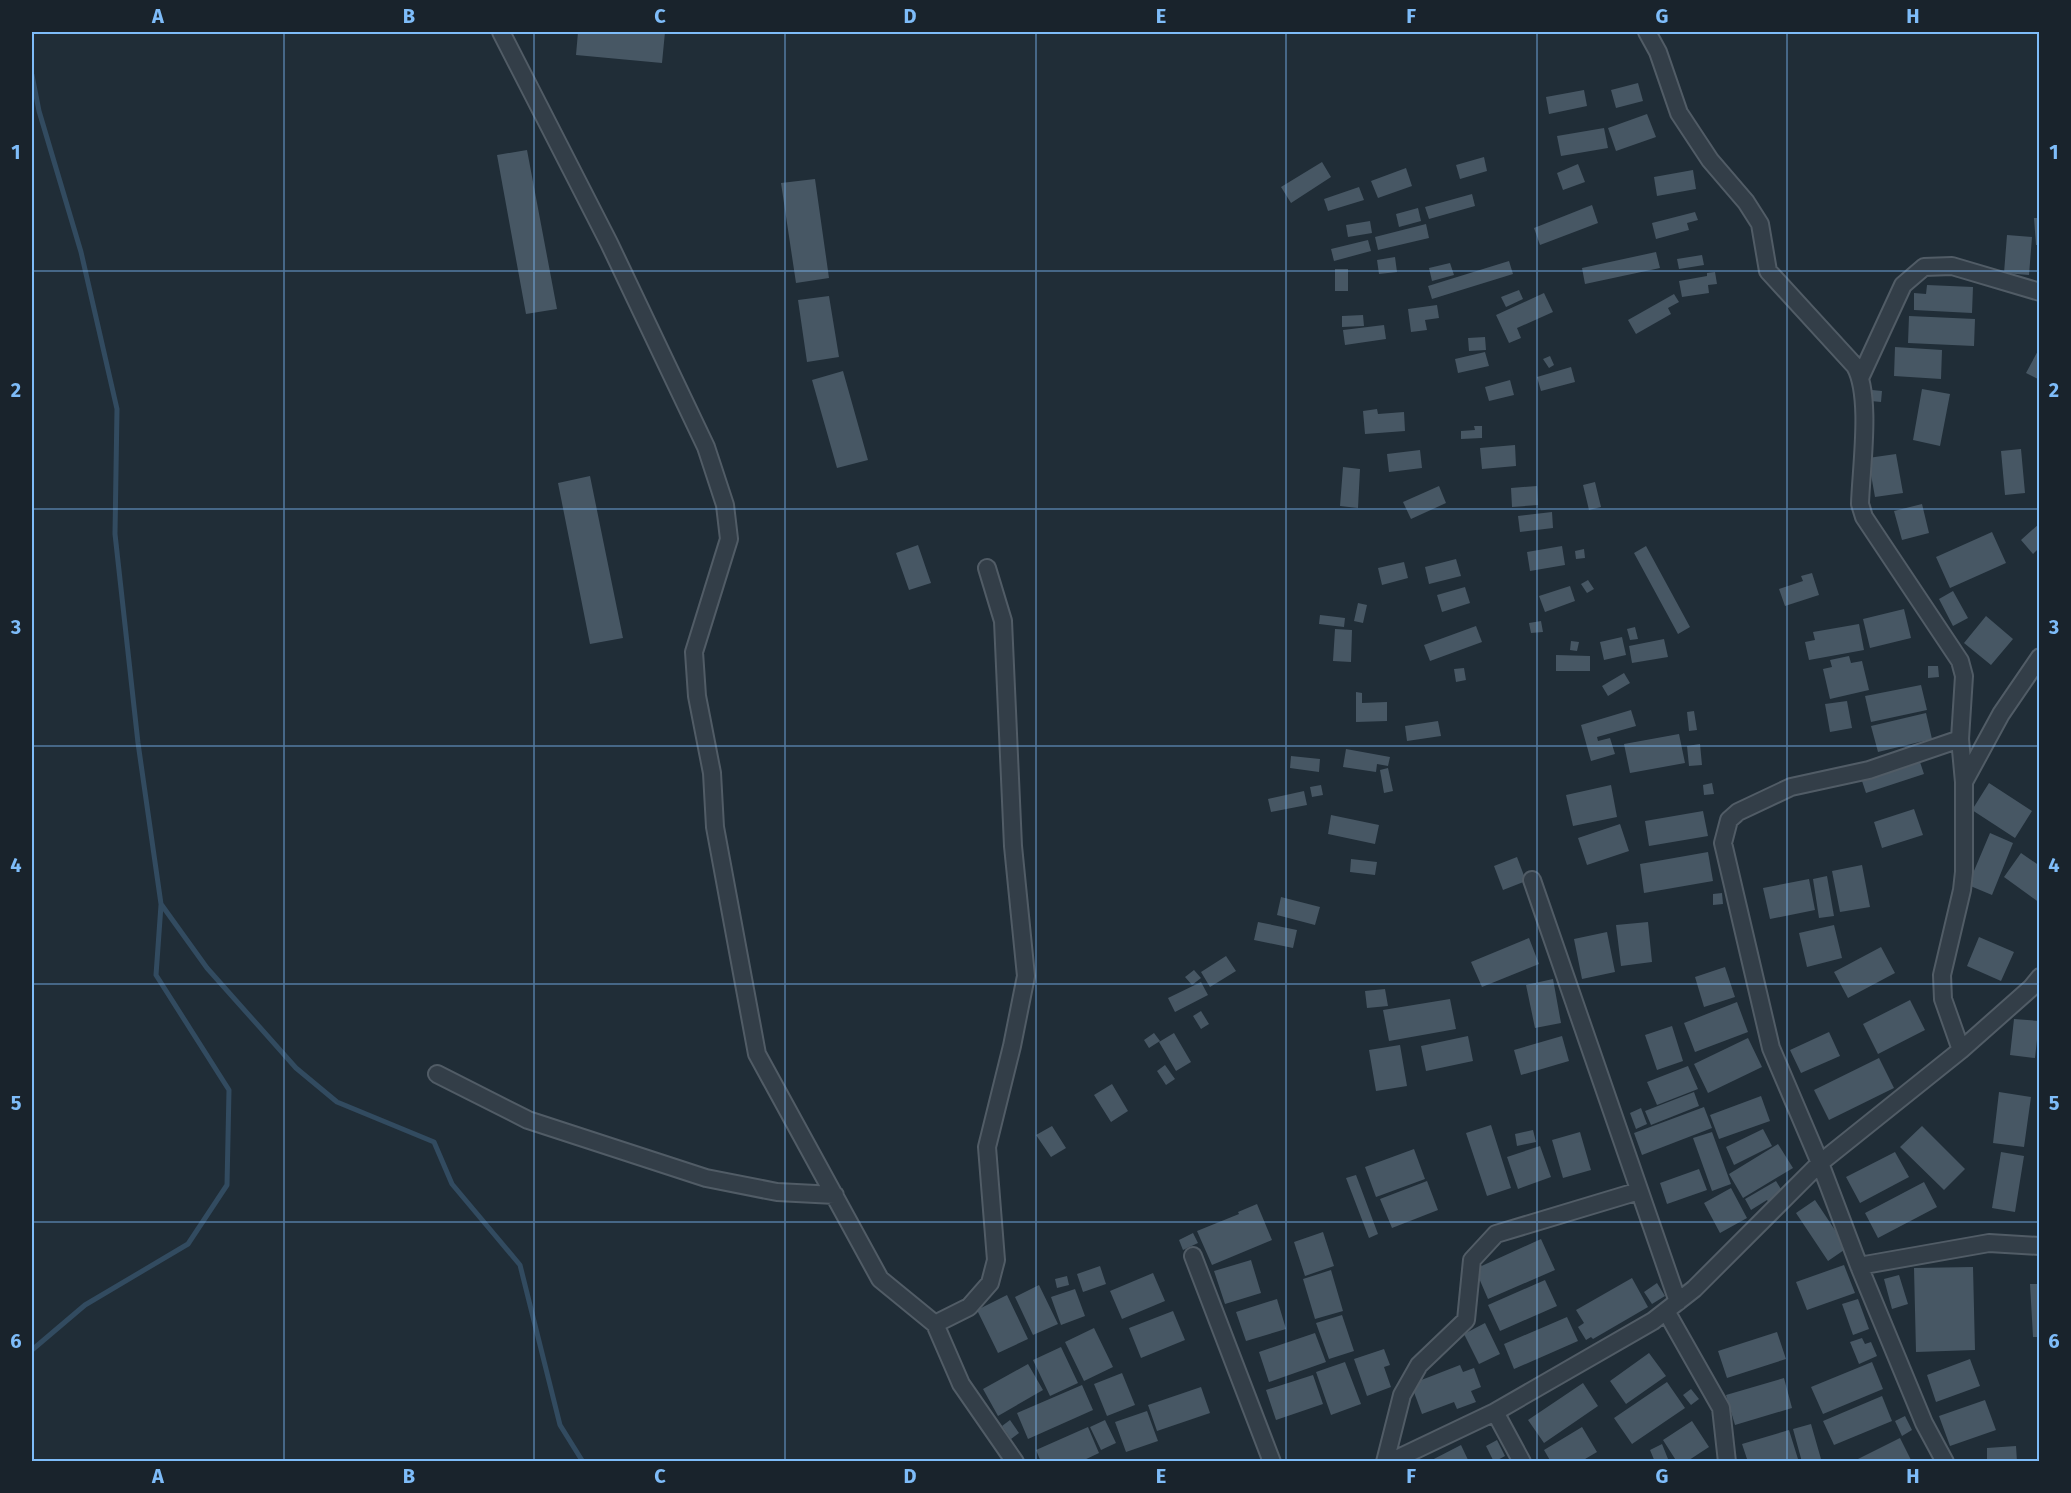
<svg xmlns="http://www.w3.org/2000/svg" width="2071" height="1493" font-family="'Fira Sans',sans-serif">
  <rect width="100%" height="100%" fill="#202d37"/>
  <g fill="none" stroke-linecap="round" stroke-linejoin="round">
    <path stroke="#324b60" stroke-width="5" d="M32,75L39,111L81,252L117,409L115,534L138,743L161,904L207,968L296,1068L337,1102L434,1142L452,1184L520,1265L560,1425L583,1462
      M32,1350L85,1305L188,1244L227,1185L229,1090L156,975L161,905"/>
  </g>
  <path fill="#475764" d="M578,32H665L662,63L576,55Z
    M1638,83L1643,101L1616,108L1611,90Z
    M1584,90L1587,106L1549,114L1546,97Z
    M1647,114L1656,137L1616,151L1608,128Z
    M1604,128L1608,148L1561,156L1557,136Z
    M527,150L557,309L526,314L497,155Z
    M1484,157L1487,171L1460,179L1456,165Z
    M1322,162L1331,177L1291,203L1281,187Z
    M1578,164L1585,182L1563,190L1557,173Z
    M1406,168L1412,186L1378,198L1371,181Z
    M1693,170L1696,189L1657,196L1654,177Z
    M815,179L829,278L796,283L781,183Z
    M1359,187L1364,200L1328,211L1324,199Z
    M1472,194L1475,206L1429,219L1425,207Z
    M1592,205L1598,223L1540,245L1534,228Z
    M1418,208L1421,221L1399,227L1396,214Z
    M1695,212L1698,220L1687,223L1689,230L1656,239L1652,223Z
    M2034,218H2040V245H2036Z
    M1370,221L1372,233L1348,237L1346,225Z
    M1426,224L1429,238L1378,250L1375,237Z
    M2007,235L2032,237L2029,275L2004,273Z
    M1368,240L1371,251L1334,261L1331,249Z
    M1656,252L1660,268L1585,284L1582,268Z
    M1702,255L1704,265L1679,269L1677,259Z
    M1395,257L1397,272L1379,274L1377,260Z
    M1509,261L1513,274L1432,299L1428,286Z
    M1450,263L1454,275L1432,281L1429,268Z
    M1335,269H1348V291H1335Z
    M1715,272L1717,284L1708,285L1709,293L1682,297L1679,281L1707,276V273Z
    M1927,285L1973,287L1972,313L1914,310V293L1926,294Z
    M1519,290L1523,299L1506,307L1501,297Z
    M1544,293L1553,312L1517,328L1521,338L1509,343L1496,315Z
    M1674,294L1679,302L1668,308L1671,314L1636,334L1628,320Z
    M829,296L839,357L807,362L798,300Z
    M1437,305L1439,318L1425,320L1427,330L1411,332L1408,309Z
    M1363,315L1364,326L1342,327V316Z
    M1909,316L1975,319L1974,346L1908,343Z
    M1384,325L1386,339L1345,345L1343,330Z
    M1485,337L1486,350L1469,351L1468,338Z
    M1895,347L1942,350L1941,379L1894,376Z
    M2040,347V380L2026,373Z
    M1485,352L1489,366L1458,373L1455,359Z
    M1550,356L1554,365L1549,368L1543,359Z
    M1571,367L1575,382L1541,391L1537,377Z
    M843,371L868,460L837,468L812,380Z
    M1510,380L1514,395L1489,401L1485,387Z
    M1922,389L1950,394L1940,446L1913,440Z
    M1872,390L1882,391L1881,402L1871,401Z
    M1377,409L1378,414L1404,412L1405,431L1365,434L1363,411Z
    M1474,426H1482V438L1461,439V431L1475,430Z
    M1515,445L1516,466L1482,469L1480,448Z
    M2021,449L2025,493L2005,495L2001,451Z
    M1420,450L1422,468L1389,472L1387,454Z
    M1896,454L1903,493L1875,497L1868,458Z
    M1343,467L1360,469L1358,508L1340,506Z
    M590,476L623,638L590,644L558,483Z
    M1595,482L1601,507L1589,510L1583,485Z
    M1439,486L1446,503L1411,519L1403,502Z
    M1537,486L1538,505L1512,507L1511,488Z
    M1922,504L1929,533L1902,540L1894,511Z
    M1552,512L1553,528L1520,532L1518,516Z
    M2040,523V547L2033,554L2021,540Z
    M1992,532L2006,563L1950,588L1936,557Z
    M918,545L931,583L909,590L896,553Z
    M1562,546L1565,565L1530,571L1527,552Z
    M1646,546L1690,627L1678,634L1634,553Z
    M1584,549L1585,558L1576,559L1575,551Z
    M1456,559L1461,576L1429,584L1425,567Z
    M1404,562L1408,578L1382,585L1378,568Z
    M1812,573L1819,595L1785,606L1779,589L1803,581L1801,576Z
    M1588,580L1594,589L1587,593L1581,584Z
    M1570,586L1575,601L1545,612L1539,596Z
    M1465,587L1470,603L1442,612L1437,595Z
    M1953,591L1968,618L1953,626L1939,599Z
    M1358,603L1367,605L1363,623L1354,621Z
    M1904,609L1911,638L1870,648L1863,619Z
    M1320,615L1345,618L1344,627L1319,624Z
    M1986,616L2013,639L1991,665L1964,643Z
    M1541,621L1543,632L1531,633L1529,623Z
    M1859,624L1864,650L1809,660L1805,642L1815,640L1813,632Z
    M1476,626L1482,642L1430,661L1424,645Z
    M1635,627L1638,639L1630,640L1627,629Z
    M1335,629L1352,630L1351,662L1333,661Z
    M1622,637L1626,655L1604,660L1600,642Z
    M1664,639L1668,657L1632,663L1629,646Z
    M1571,641L1579,642L1577,651L1570,650Z
    M1556,655L1590,656V671H1556Z
    M1849,656L1851,663L1862,661L1869,690L1830,699L1823,669L1832,667L1830,660Z
    M1928,666H1938L1939,677L1928,678Z
    M1464,668L1466,680L1456,682L1454,669Z
    M1624,673L1630,683L1608,696L1602,686Z
    M1921,685L1927,710L1871,722L1865,696Z
    M1356,692L1362,693V703L1387,702V721L1356,722Z
    M1847,701L1852,728L1830,732L1825,704Z
    M1631,710L1636,726L1597,737L1598,741L1610,738L1615,754L1591,761L1581,725Z
    M1694,711L1697,730L1689,731L1687,712Z
    M1926,713L1932,739L1878,752L1871,726Z
    M1438,721L1441,736L1407,741L1405,726Z
    M1679,734L1685,763L1630,773L1624,744Z
    M1700,744L1702,765L1689,766L1687,746Z
    M1346,749L1390,757L1388,766L1377,764L1376,772L1343,767Z
    M1291,756L1320,759L1319,772L1290,768Z
    M1920,762L1924,774L1866,793L1862,781Z
    M1388,768L1393,791L1384,793L1380,770Z
    M1712,783L1714,794L1704,795L1703,785Z
    M1989,783L2032,811L2015,838L1972,810Z
    M1321,785L1323,795L1312,797L1310,787Z
    M1611,785L1617,817L1573,826L1566,795Z
    M1304,791L1307,805L1271,812L1268,799Z
    M1914,809L1923,835L1882,848L1874,822Z
    M1703,811L1708,836L1649,846L1645,821Z
    M1331,815L1379,825L1375,844L1328,834Z
    M1620,824L1629,851L1587,865L1578,838Z
    M1990,833L2013,843L1992,895L1968,885Z
    M1708,852L1713,881L1644,893L1640,864Z
    M2021,853L2040,866V903L2004,877Z
    M1517,857L1526,881L1503,890L1494,866Z
    M1351,859L1377,862L1375,875L1350,872Z
    M1862,865L1870,907L1840,912L1832,871Z
    M1827,876L1834,916L1819,918L1813,879Z
    M1809,879L1815,910L1770,919L1763,888Z
    M1722,893L1723,904L1713,905V894Z
    M1281,897L1320,907L1315,925L1277,915Z
    M1258,922L1297,930L1293,948L1254,940Z
    M1648,922L1652,962L1621,966L1616,925Z
    M1834,925L1842,958L1807,967L1799,933Z
    M1607,932L1615,972L1582,979L1574,939Z
    M1979,937L2014,952L2001,981L1967,966Z
    M1529,938L1539,964L1482,987L1471,962Z
    M1881,947L1895,973L1848,998L1834,972Z
    M1226,956L1236,971L1210,987L1201,972Z
    M1725,967L1735,997L1704,1007L1695,977Z
    M1194,970L1201,978L1192,985L1185,977Z
    M1553,979L1561,1023L1535,1028L1526,985Z
    M1201,982L1208,995L1175,1012L1168,998Z
    M1385,989L1388,1006L1367,1008L1365,991Z
    M1450,999L1456,1029L1389,1041L1383,1010Z
    M1910,1000L1925,1030L1878,1054L1863,1024Z
    M1737,1002L1748,1032L1695,1052L1684,1023Z
    M1201,1011L1209,1024L1201,1029L1193,1016Z
    M2014,1019L2039,1021L2035,1058L2010,1055Z
    M1672,1026L1683,1061L1657,1070L1645,1035Z
    M1829,1032L1840,1056L1801,1073L1790,1050Z
    M1154,1033L1160,1041L1149,1048L1144,1040Z
    M1174,1033L1191,1062L1176,1071L1159,1042Z
    M1468,1036L1473,1061L1426,1071L1421,1046Z
    M1562,1036L1569,1061L1521,1075L1514,1050Z
    M1748,1038L1762,1067L1708,1093L1694,1064Z
    M1400,1045L1407,1086L1376,1091L1369,1050Z
    M1879,1058L1894,1088L1829,1120L1814,1090Z
    M1165,1065L1175,1079L1166,1085L1157,1071Z
    M1688,1066L1698,1089L1657,1105L1647,1082Z
    M1112,1084L1128,1111L1111,1122L1094,1095Z
    M1694,1092L1699,1106L1651,1125L1645,1111Z
    M1999,1092L2031,1097L2024,1147L1993,1143Z
    M1761,1096L1770,1121L1719,1139L1710,1115Z
    M1704,1107L1712,1128L1642,1155L1634,1133Z
    M1641,1108L1647,1124L1636,1129L1630,1113Z
    M1491,1125L1511,1188L1487,1196L1466,1133Z
    M1052,1126L1066,1148L1051,1157L1036,1135Z
    M1922,1126L1965,1169L1944,1190L1900,1147Z
    M1763,1129L1772,1146L1734,1165L1726,1147Z
    M1533,1130L1536,1142L1517,1146L1515,1134Z
    M1580,1132L1591,1170L1563,1178L1552,1140Z
    M1712,1132L1731,1184L1712,1191L1693,1138Z
    M1778,1144L1793,1168L1743,1198L1729,1174Z
    M1540,1146L1551,1177L1518,1189L1507,1157Z
    M1414,1149L1425,1179L1376,1197L1365,1167Z
    M1895,1152L1909,1177L1860,1203L1846,1177Z
    M2001,1152L2024,1156L2015,1212L1992,1208Z
    M1699,1169L1707,1190L1667,1204L1660,1183Z
    M1356,1175L1378,1234L1369,1238L1346,1178Z
    M1427,1181L1438,1210L1392,1228L1380,1199Z
    M1776,1181L1786,1197L1771,1206L1767,1200L1751,1210L1745,1199Z
    M1924,1182L1937,1207L1878,1238L1865,1213Z
    M1731,1188L1747,1218L1720,1233L1704,1203Z
    M1815,1200L1847,1248L1828,1261L1796,1213Z
    M1257,1204L1272,1240L1212,1265L1197,1231L1239,1214L1238,1212Z
    M1323,1232L1334,1266L1305,1276L1294,1242Z
    M1193,1233L1198,1243L1183,1250L1179,1240Z
    M1541,1239L1555,1270L1488,1299L1475,1269Z
    M1251,1260L1261,1293L1225,1304L1214,1271Z
    M1844,1265L1855,1293L1807,1310L1796,1282Z
    M1100,1266L1106,1284L1083,1292L1077,1274Z
    M1973,1267L1975,1350L1916,1352L1914,1268Z
    M1331,1270L1343,1311L1315,1319L1303,1279Z
    M1153,1273L1165,1301L1122,1319L1110,1291Z
    M1899,1275L1908,1304L1892,1309L1884,1279Z
    M1067,1276L1069,1285L1057,1288L1055,1279Z
    M1632,1278L1648,1307L1593,1339L1591,1337L1586,1340L1578,1327L1584,1323L1576,1310Z
    M1545,1280L1557,1306L1500,1331L1488,1305Z
    M1657,1283L1665,1296L1652,1304L1644,1292Z
    M2030,1284H2040V1337H2033Z
    M1039,1285L1058,1324L1033,1335L1015,1297Z
    M1075,1289L1085,1316L1061,1325L1051,1297Z
    M1007,1295L1028,1339L998,1353L977,1310Z
    M1277,1299L1286,1329L1246,1341L1236,1312Z
    M1858,1299L1869,1329L1853,1335L1842,1304Z
    M1173,1311L1185,1340L1141,1358L1129,1328Z
    M1342,1315L1354,1351L1329,1359L1316,1323Z
    M1567,1317L1578,1341L1514,1369L1504,1344Z
    M1485,1323L1500,1354L1479,1364L1464,1334Z
    M1094,1328L1113,1367L1084,1381L1065,1342Z
    M1777,1332L1786,1359L1727,1378L1718,1351Z
    M1315,1333L1326,1362L1269,1382L1259,1352Z
    M1862,1338L1865,1344L1871,1342L1877,1356L1859,1364L1850,1342Z
    M1061,1347L1078,1383L1050,1396L1033,1360Z
    M1384,1349L1390,1365L1384,1367L1391,1387L1367,1396L1354,1359Z
    M1649,1353L1666,1376L1626,1404L1610,1381Z
    M1970,1359L1980,1386L1936,1402L1927,1375Z
    M1345,1362L1361,1404L1331,1415L1316,1372Z
    M1872,1362L1883,1389L1823,1414L1811,1387Z
    M1028,1364L1043,1390L998,1416L983,1389Z
    M1460,1365L1463,1372L1474,1368L1481,1387L1471,1391L1476,1402L1457,1409L1454,1402L1422,1414L1411,1384Z
    M1122,1373L1135,1405L1107,1416L1094,1384Z
    M1313,1375L1323,1404L1276,1420L1266,1390Z
    M1784,1378L1792,1408L1735,1425L1726,1395Z
    M1667,1382L1685,1408L1632,1444L1614,1418Z
    M1583,1383L1598,1406L1544,1443L1528,1420Z
    M1082,1385L1093,1410L1028,1439L1017,1413Z
    M1201,1387L1210,1413L1157,1431L1148,1405Z
    M1691,1389L1699,1399L1691,1405L1683,1395Z
    M1882,1396L1892,1421L1834,1445L1823,1421Z
    M1985,1400L1996,1430L1950,1446L1939,1416Z
    M1147,1411L1158,1441L1126,1452L1115,1422Z
    M1905,1416L1912,1430L1902,1436L1895,1421Z
    M1010,1420L1019,1433L1011,1439L1002,1426Z
    M1105,1420L1116,1443L1101,1450L1090,1427Z
    M1692,1421L1709,1447L1686,1462H1677L1663,1440Z
    M1811,1424L1821,1459L1802,1462L1793,1429Z
    M1088,1427L1099,1453L1080,1462H1041L1036,1450Z
    M1582,1427L1597,1452L1580,1462H1551L1544,1450Z
    M1789,1430L1798,1459L1790,1462H1748L1742,1444Z
    M1900,1438L1912,1462H1852Z
    M1497,1440L1505,1456L1494,1462L1486,1446Z
    M1662,1444L1668,1459L1655,1462L1650,1450Z
    M1461,1445L1469,1462H1428Z
    M2016,1446L2017,1462H1987V1448Z"/>
  <g fill="none" stroke-linecap="round" stroke-linejoin="round">
    <defs>
      <path id="street" d="M501,32L609,243L706,447L725,505L729,539L694,652L697,696L712,773L715,827L757,1054L880,1279L935,1324L961,1384L1015,1462
        M1647,32L1658,52L1679,113L1710,160L1746,202L1760,224L1768,271L1855,366C1872,396 1861,468 1860,504L1864,517L1960,661L1964,676L1960,739L1964,782V872L1962,890L1942,975L1943,999L1961,1050
        M1861,376L1903,285L1924,267L1952,266L2040,292
        M1964,782L2001,714L2040,657
        M1532,880L1678,1302
        M437,1074L528,1120L706,1178L777,1192L835,1195
        M1193,1256L1272,1462
        M1859,1266L1989,1243L2040,1246
        M1666,1311L1721,1408L1727,1462
        M935,1324L969,1307L990,1283L996,1260L987,1147L1012,1046L1026,976L1013,846L1003,621L987,568
        M1495,1412L1522,1462
        M1385,1462L1402,1395L1419,1365L1466,1320L1472,1260L1496,1234L1639,1191
        M1390,1462L1495,1412L1653,1321L1694,1289L1820,1163L1961,1050L2031,988L2040,977
        M1945,1462L1924,1423L1859,1266L1820,1163L1771,1048L1723,843L1729,820L1738,812L1791,787L1869,770L1960,739"/>
    </defs>
    <use href="#street" stroke="#515c66" stroke-width="20"/>
    <use href="#street" stroke="#333e48" stroke-width="16"/>
  </g>
  <path fill="none" stroke="#7ebcf9" stroke-width="1.5" stroke-opacity="0.55" d="M284,32V1462M534,32V1462M785,32V1462M1036,32V1462M1286,32V1462M1537,32V1462M1787,32V1462M32,271H2040M32,509H2040M32,746H2040M32,984H2040M32,1222H2040"/>
  <rect width="2071" height="1493" fill="none" stroke="#19232c" stroke-width="66"/>
  <rect x="33" y="33" width="2005" height="1427" fill="none" stroke="#7ebcf9" stroke-width="2"/>
  <g font-size="20" text-anchor="middle" font-weight="bold" fill="#7ebcf9">
    <text x="158" y="23">A</text>
    <text x="409" y="23">B</text>
    <text x="660" y="23">C</text>
    <text x="910" y="23">D</text>
    <text x="1161" y="23">E</text>
    <text x="1411" y="23">F</text>
    <text x="1662" y="23">G</text>
    <text x="1913" y="23">H</text>
    <text x="16" y="159">1</text>
    <text x="2054" y="159">1</text>
    <text x="16" y="397">2</text>
    <text x="2054" y="397">2</text>
    <text x="16" y="634">3</text>
    <text x="2054" y="634">3</text>
    <text x="16" y="872">4</text>
    <text x="2054" y="872">4</text>
    <text x="16" y="1110">5</text>
    <text x="2054" y="1110">5</text>
    <text x="16" y="1348">6</text>
    <text x="2054" y="1348">6</text>
    <text x="158" y="1483">A</text>
    <text x="409" y="1483">B</text>
    <text x="660" y="1483">C</text>
    <text x="910" y="1483">D</text>
    <text x="1161" y="1483">E</text>
    <text x="1411" y="1483">F</text>
    <text x="1662" y="1483">G</text>
    <text x="1913" y="1483">H</text>
  </g>
</svg>
